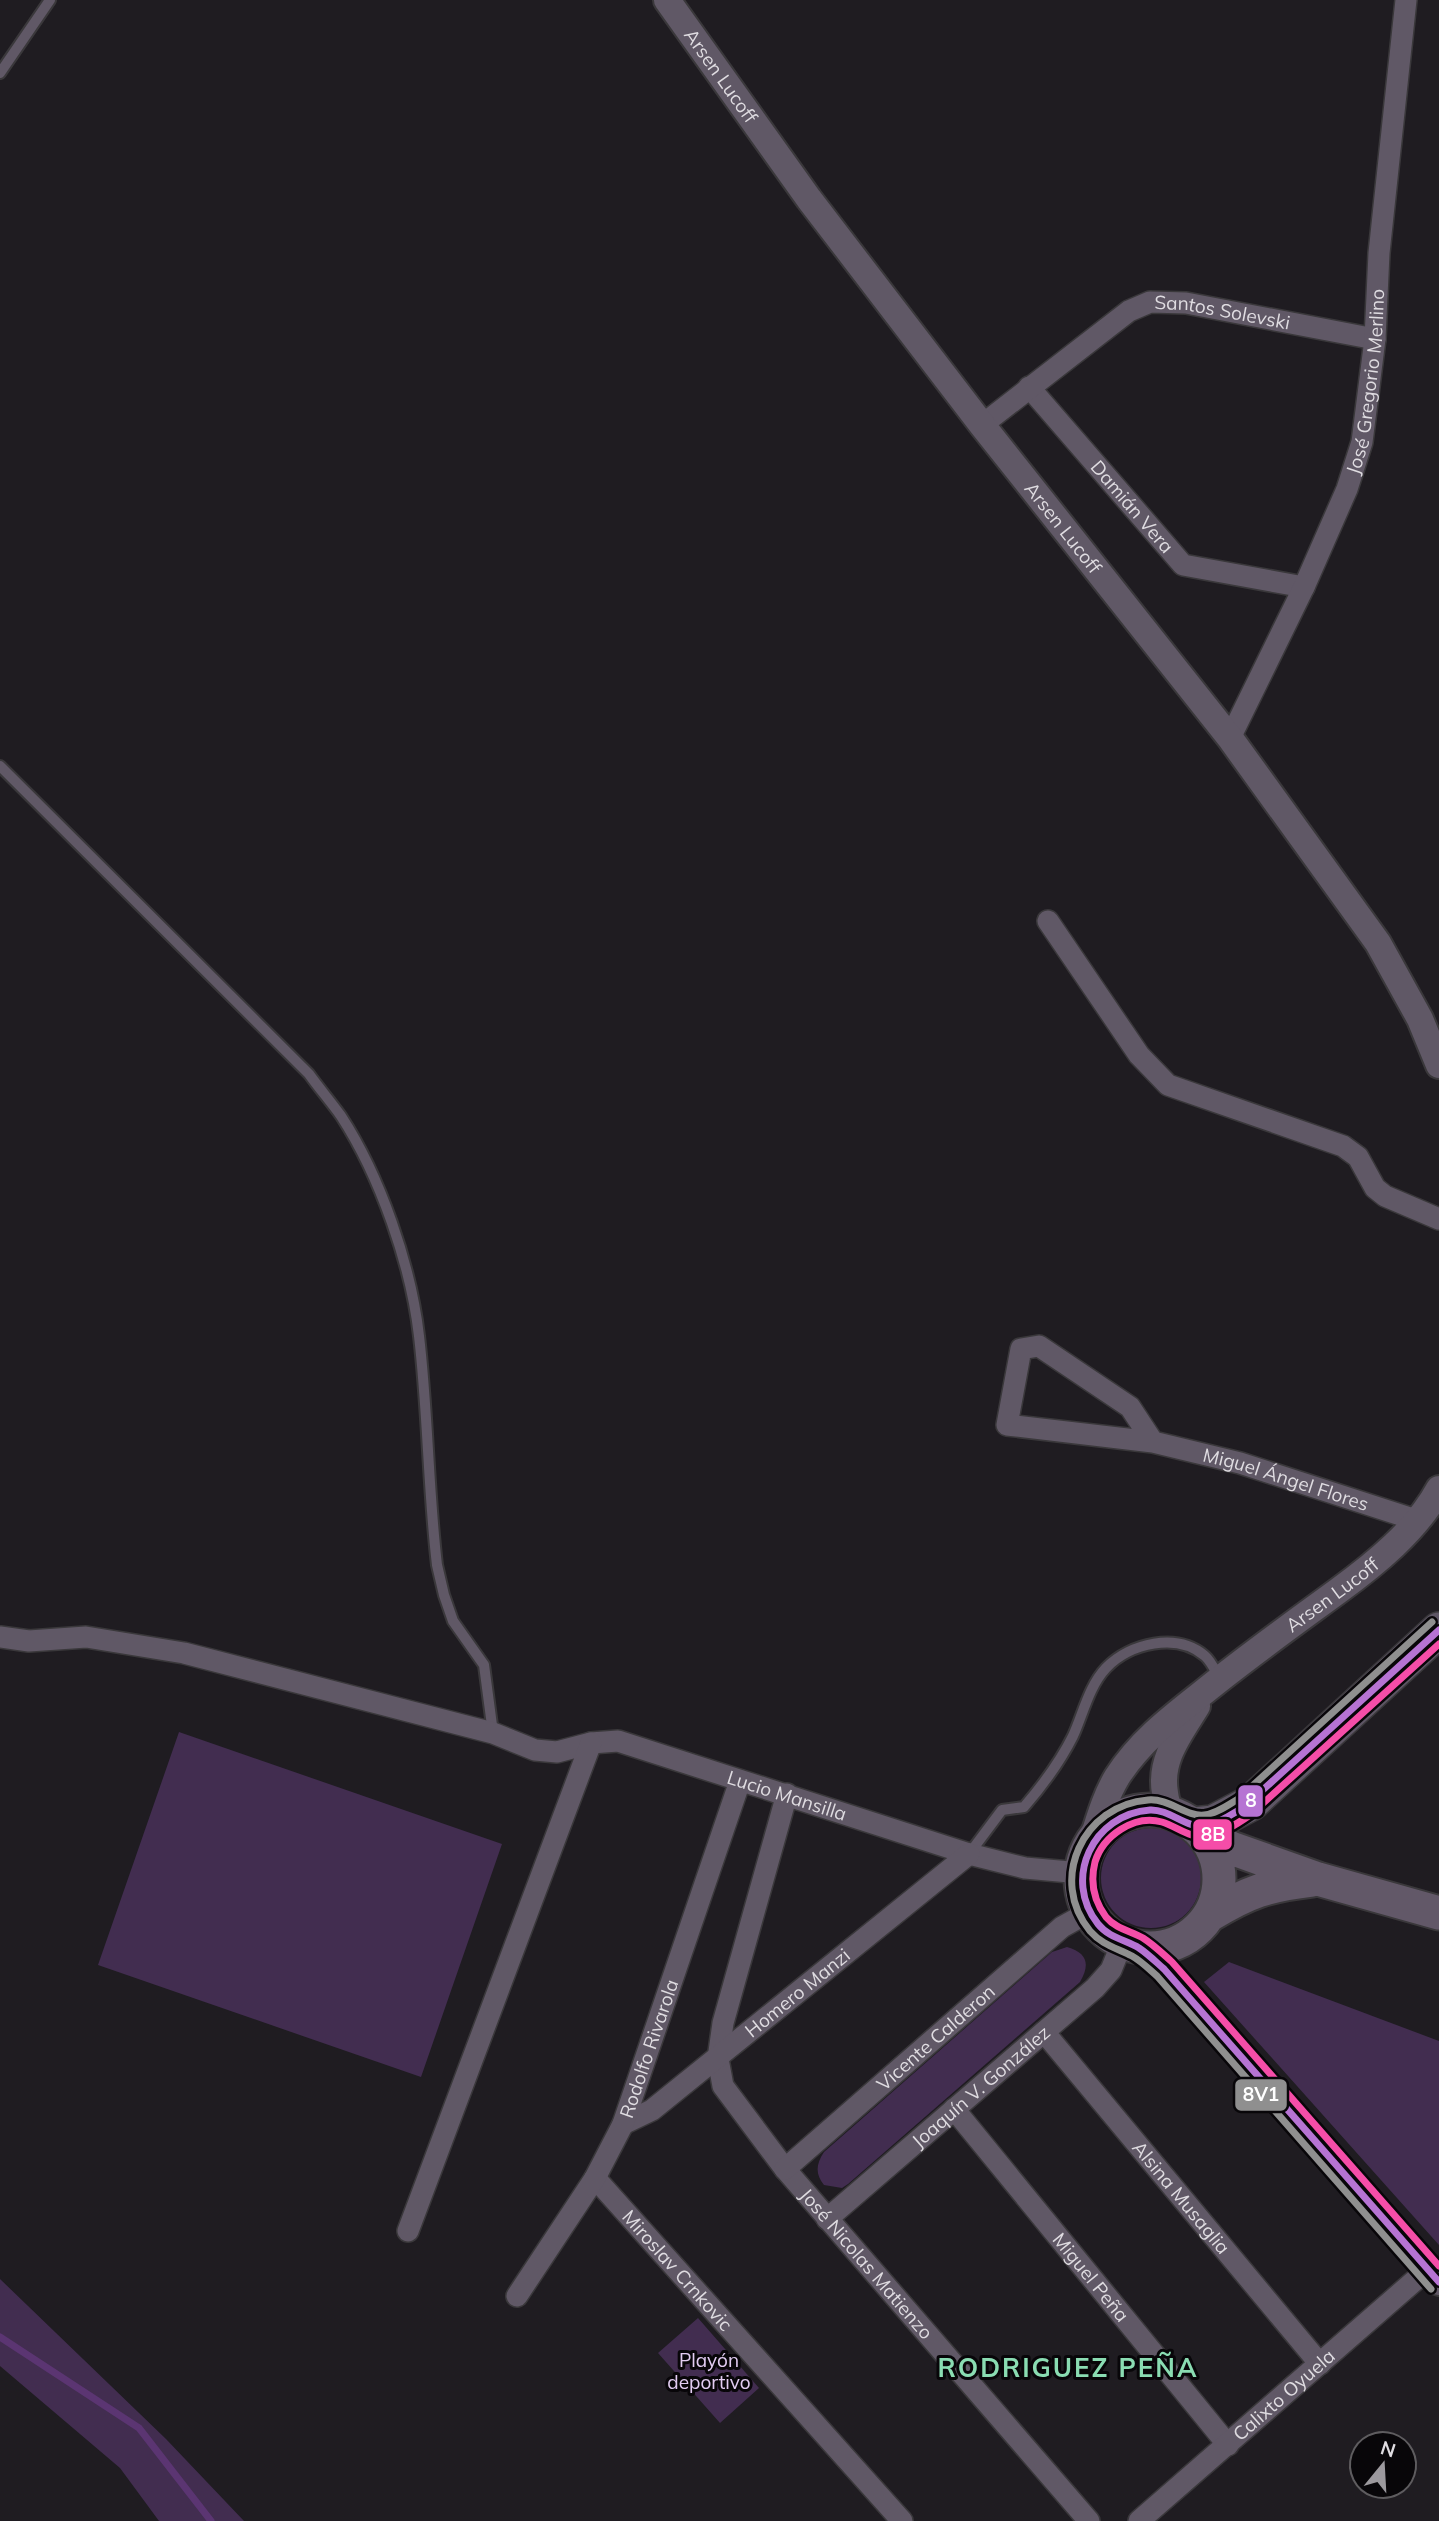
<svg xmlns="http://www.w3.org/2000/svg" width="1439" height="2521" font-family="Mulish,sans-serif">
  <rect width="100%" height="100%" fill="#1f1c21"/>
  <path fill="#422d50" d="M179,1732L502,1844L421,2077L98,1965Z
    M1101 1878a50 50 0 1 1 100 0a50 50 0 1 1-100 0Z
    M1067,1947C1088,1953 1090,1965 1080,1982L848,2184L842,2188L824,2185C815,2174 816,2164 824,2152L1052,1952Z
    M1229,1962L1439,2041V2245L1204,1982Z
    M0,2279L166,2439L244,2521H159L120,2468L0,2366Z
    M698,2318L759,2388L720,2423L658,2353Z"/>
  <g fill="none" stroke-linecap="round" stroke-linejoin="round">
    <path stroke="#5b3572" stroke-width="7" d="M0,2337L139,2428L211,2521"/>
    <defs>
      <path id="service" d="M0,73L50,0
        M0,766L309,1074C319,1088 331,1102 341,1116C380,1176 411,1265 419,1336C428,1412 428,1489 437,1565L444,1595L453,1621L484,1665L493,1733
        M969,1854L1002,1810L1024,1807C1043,1785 1060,1762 1073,1736C1083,1714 1089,1686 1106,1668C1130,1643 1177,1632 1205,1656C1211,1661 1216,1672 1220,1679"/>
      <g id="minor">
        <path id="s1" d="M1029,387L1183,565L1304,587"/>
        <path id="s2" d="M982,425L1129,311L1150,302L1186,303L1375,339"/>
        <path id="s3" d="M1230,738L1304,587L1347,489L1362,442L1375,339L1379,253L1406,0"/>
        <path d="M1048,921L1139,1055L1168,1085L1343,1146L1358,1157L1375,1188L1385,1196L1439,1219"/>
        <path id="s4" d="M1153,1442L1130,1407L1039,1346L1021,1349L1007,1425L1153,1442L1240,1463L1416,1520"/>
        <path id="s5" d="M0,1637L29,1641L86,1637L184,1653L493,1733L535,1750L557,1752L591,1743L618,1741L969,1854L1025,1868L1081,1873"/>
        <path id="s6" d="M787,1794L723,2023L718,2059L723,2086L785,2169L1089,2521"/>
        <path id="s7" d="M1044,2032L1320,2364"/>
        <path id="s8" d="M954,2109L1228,2445"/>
        <path id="s9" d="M623,2124L652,2110L969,1854"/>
        <path id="s10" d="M785,2169L1062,1927L1089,1912"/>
        <path id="s11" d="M595,2178L902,2521"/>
        <path id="s12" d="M827,2219L1095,1988L1111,1970L1122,1943"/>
        <path d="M408,2231L591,1743"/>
        <path id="s13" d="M517,2296L595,2178L623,2124L740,1781"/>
        <path id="s14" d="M1139,2521L1428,2269"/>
      </g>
      <g id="tertiary">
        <path id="s15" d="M667,0L809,199L982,425L1230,738L1378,943L1420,1019L1439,1065"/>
        <path d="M1173,1813C1168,1808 1166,1801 1165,1793C1159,1759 1180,1734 1197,1706"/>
        <path id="s16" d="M1092,1841C1099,1819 1105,1797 1117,1777C1140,1741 1172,1717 1205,1691C1248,1656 1293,1624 1338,1591C1375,1564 1417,1530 1439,1489"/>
        <path d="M1138,1947L1164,1969L1188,1995L1439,2282"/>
      </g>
      <path id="primary" d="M1081 1879a69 69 0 1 1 138 0a69 69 0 1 1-138 0Z
        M1203,1833L1231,1848L1318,1879L1439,1913
        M1210,1915C1248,1892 1268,1885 1312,1880"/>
      <path id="trunk" d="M1194,1825L1213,1823L1251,1803L1439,1630"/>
    </defs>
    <use href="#service" stroke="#3a383b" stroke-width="14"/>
    <use href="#minor" stroke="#3a383b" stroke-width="24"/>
    <use href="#tertiary" stroke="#3a383b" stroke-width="30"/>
    <use href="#primary" stroke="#3a383b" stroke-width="37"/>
    <use href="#trunk" stroke="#3a383b" stroke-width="38"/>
    <use href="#service" stroke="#605866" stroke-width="10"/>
    <use href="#minor" stroke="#605866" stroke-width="21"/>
    <use href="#tertiary" stroke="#605866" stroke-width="26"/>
    <use href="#primary" stroke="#625868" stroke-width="33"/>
    <use href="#trunk" stroke="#5e5665" stroke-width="35"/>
    <defs>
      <path id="bus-1" d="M1439,1630L1244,1807C1232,1814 1220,1823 1206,1826C1186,1829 1170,1809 1150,1810C1093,1814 1062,1879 1098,1924C1109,1938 1126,1940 1139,1948C1148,1954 1156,1962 1164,1969L1439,2282"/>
      <path id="bus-2" d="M1431,2289L1157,1976C1149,1969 1141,1961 1132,1956C1117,1948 1102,1945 1090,1931C1048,1880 1083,1805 1148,1800C1169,1798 1186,1817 1204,1815C1216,1814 1228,1805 1238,1799L1432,1622"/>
      <path id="bus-3" d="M1439,1644L1250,1815C1237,1824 1223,1833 1207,1836C1190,1839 1178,1827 1162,1822C1134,1814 1103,1836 1095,1862C1090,1882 1094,1901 1106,1917C1116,1929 1131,1931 1143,1938C1154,1945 1163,1954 1172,1962L1439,2266"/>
    </defs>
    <use href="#bus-1" stroke="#080609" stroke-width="12"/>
    <use href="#bus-2" stroke="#080609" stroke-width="12"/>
    <use href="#bus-3" stroke="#080609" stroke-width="12"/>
    <use href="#bus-1" stroke="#b673d3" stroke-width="7"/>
    <use href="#bus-2" stroke="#8f8f8f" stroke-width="7"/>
    <use href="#bus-3" stroke="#f54da8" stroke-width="7"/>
  </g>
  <g text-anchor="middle" stroke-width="6" stroke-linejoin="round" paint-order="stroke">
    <g font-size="19" fill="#dfdce1" stroke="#080609">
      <text dy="7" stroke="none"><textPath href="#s15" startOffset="93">Arsen Lucoff</textPath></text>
      <text dy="7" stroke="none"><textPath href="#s2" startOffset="282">Santos Solevski</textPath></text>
      <text dy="7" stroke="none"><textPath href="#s3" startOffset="385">José Gregorio Merlino</textPath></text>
      <text dy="7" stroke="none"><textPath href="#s1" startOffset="158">Damián Vera</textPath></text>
      <text dy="7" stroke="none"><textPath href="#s15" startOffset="660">Arsen Lucoff</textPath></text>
      <text dy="7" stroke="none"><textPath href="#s4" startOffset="532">Miguel Ángel Flores</textPath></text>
      <text dy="7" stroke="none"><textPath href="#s16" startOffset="352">Arsen Lucoff</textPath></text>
      <text dy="7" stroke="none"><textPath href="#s5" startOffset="812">Lucio Mansilla</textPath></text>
      <text dy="7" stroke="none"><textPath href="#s9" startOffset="219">Homero Manzi</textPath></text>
      <text dy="7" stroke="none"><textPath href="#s10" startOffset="200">Vicente Calderon</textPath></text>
      <text dy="7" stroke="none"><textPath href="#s13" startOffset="282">Rodolfo Rivarola</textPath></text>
      <text dy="7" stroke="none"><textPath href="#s12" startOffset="203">Joaquín V. González</textPath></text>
      <text dy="7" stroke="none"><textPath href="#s7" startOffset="215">Alsina Musaglia</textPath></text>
      <text dy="7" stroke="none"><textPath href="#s6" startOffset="530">José Nicolas Matienzo</textPath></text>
      <text dy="7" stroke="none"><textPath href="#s11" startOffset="124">Miroslav Crnkovic</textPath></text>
      <text dy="7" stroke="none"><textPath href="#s8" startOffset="217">Miguel Peña</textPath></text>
      <text dy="7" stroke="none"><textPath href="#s14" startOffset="192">Calixto Oyuela</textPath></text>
    </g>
    <g font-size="19" fill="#e2ccf2" stroke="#080609">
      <text x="709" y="2367">Playón<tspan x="709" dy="22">deportivo</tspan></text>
    </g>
    <g font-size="26" font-weight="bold" letter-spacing="2" fill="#8adcb2" stroke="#080609">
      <text x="1068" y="2377">RODRIGUEZ PEÑA</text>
    </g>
  </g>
  <g stroke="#080609" stroke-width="2.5">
    <rect x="1237" y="1784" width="27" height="34" rx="7" fill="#b673d3"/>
    <rect x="1192" y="1818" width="41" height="33" rx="7" fill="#f54da8"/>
    <rect x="1234" y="2078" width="54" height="34" rx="7" fill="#8f8f8f"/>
  </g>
  <g font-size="19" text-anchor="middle" font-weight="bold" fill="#fff">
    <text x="1251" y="1807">8</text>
    <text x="1213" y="1841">8B</text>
    <text x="1261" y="2101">8V1</text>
  </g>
  <g transform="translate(1383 2465) rotate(18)"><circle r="33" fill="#080609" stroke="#5e5c5f" stroke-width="2"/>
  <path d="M0-5L12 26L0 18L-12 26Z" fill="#9c999e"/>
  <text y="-10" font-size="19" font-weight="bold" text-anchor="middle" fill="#dfdce1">N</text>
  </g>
</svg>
